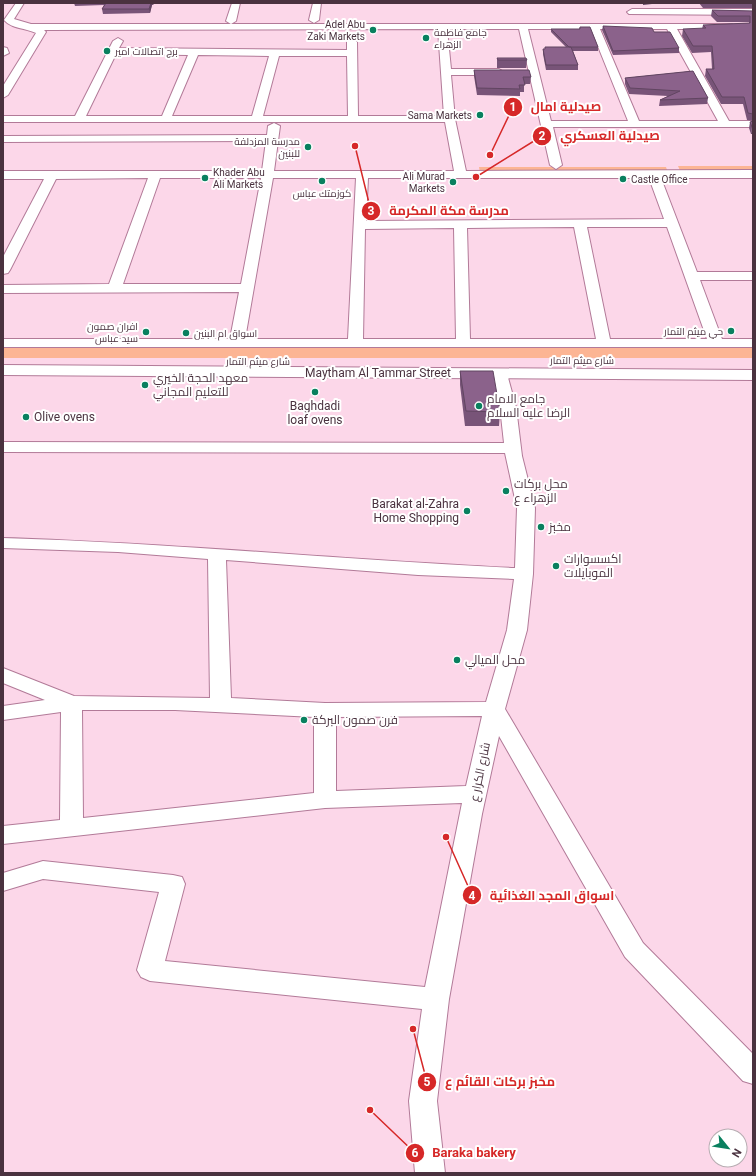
<svg xmlns="http://www.w3.org/2000/svg" width="756" height="1176" font-family="Roboto,Cairo,sans-serif">
  <rect width="100%" height="100%" fill="#fcd7e9"/>
  <path fill="#fcb594" d="M678,166H753V173H681Z
    M479,167H666L668,173H480Z
    M753,345V358H3V346Z"/>
  <g fill="none" stroke-linecap="round" stroke-linejoin="round">
    <defs>
      <path id="street" d="M16,3H24L14,19L31,24H732V28L729,29H677L729,121H753V127H553L562,165L556,169L550,165L519,29H447L451,69H499L504,72L499,75H451L455,119L466,171L753,170V178H661L697,272H753V280H700L722,339H753V347H3V339H230L239,292L3,293V285L109,284L148,178L56,179L10,270L8,273L3,274V257L44,179H3V171H262L266,141L3,142V136L267,135L268,126L274,123L280,126L274,171H454L445,122H3V116H75L113,41L118,38L123,41L119,48L347,50V42L352,39L357,42L358,116H444L438,29L44,30L46,32L8,95L3,98V86L36,33C26,28 12,29 4,20ZM528,29H591L628,121H551ZM600,29H667L718,121H639ZM116,54L188,55L162,116H86ZM198,55L269,56L252,116H172ZM279,56H347L348,116H263ZM160,178H261L241,284H123ZM273,178H356L348,339H245ZM368,178H649L664,219L366,221ZM574,227L596,339H470L467,228ZM587,227H667L707,339H610ZM454,228L456,339H363L365,229Z
        M232,3H240L236,21L231,24L226,21Z
        M313,3H321L319,20L314,23L309,20Z
        M632,9H753V15L629,14L627,12Z
        M499,369L504,371L507,374L516,407L522,456L535,508L533,574L527,630L505,709L643,943L753,1054V1084L743,1081L625,957L499,736L482,814L449,999L437,1101L445,1173H415L409,1101L422,1009L150,981L141,977L137,970L159,892L43,879L3,891V873L43,861L173,875L182,877L185,884L165,961L425,987L462,803L325,808L3,844V826L60,820L61,712L3,720V706L45,700L3,683V668L74,696L210,698L208,559L118,552L3,548V538C174,543 344,560 515,568L517,508L505,453L3,452V442L504,443L500,407L491,374L494,371ZM226,560L418,575L514,579L507,630L486,702L325,703L231,698ZM82,710H175L314,717V793L83,818ZM482,716L466,786L336,791V717Z"/>
      <path id="secondary" d="M3,47L7,48L9,53L3,56Z
        M3,365L753,370V380L3,375Z"/>
    </defs>
    <use href="#street" stroke="#b27a98" stroke-width="2"/>
    <use href="#secondary" stroke="#b27a98" stroke-width="2"/>
    <use href="#street" fill="#fff" fill-rule="evenodd"/>
    <use href="#secondary" fill="#fff" fill-rule="evenodd"/>
  </g>
  <path fill="#785478" d="M74,3H156L152,5L150,13L103,14L102,9L104,5L75,6Z
    M699,3H753V8H703Z
    M712,10L753,11V121L747,120L743,104H721L705,76L706,69H712L711,52L692,53L682,36L683,29H702L703,25L749,23V22H717L711,16Z
    M603,26L654,32L679,48V53L613,55L602,30Z
    M580,27L598,47V51H573L578,65V70H546L543,54V49H545V47H566L551,32V29H579Z
    M497,58L527,60L526,68H497Z
    M474,70L531,77L530,84H524V92H520V96L477,95L474,76Z
    M693,71L708,98L707,104L659,106L660,100L668,96L629,94L625,84V78Z
    M753,121L751,134L749,128L750,122Z
    M460,371L500,412L499,426H465L460,385Z"/>
  <path fill="#614561" d="M151,3H156L152,5L150,13L149,9Z
    M643,3H661L643,5Z
    M752,127H753V134H751Z"/>
  <path fill="#8b628b" stroke="#614561" d="M106,3H151L149,9H102Z
    M712,10L753,11V114L748,113L744,97H722L706,69H714L712,46H693L683,29L706,28L703,25L750,23V16H718Z
    M603,26L652,28L654,32H670L679,48L613,51Z
    M580,27H590L598,47H569L551,29H580Z
    M545,47H571L578,65H546L543,49H545Z
    M497,58H526L527,60H498Z
    M474,70H529L531,77H523L525,85H519L520,89L477,88Z
    M693,71L708,98L660,100L680,91L630,88L625,78Z
    M753,121V127H752L750,122Z
    M460,371H493L500,412L466,411Z"/>
  <g fill="#09805f" stroke="#fff" stroke-width="1.5">
    <circle cx="373" cy="30" r="4"/>
    <circle cx="426" cy="38" r="4"/>
    <circle cx="107" cy="51" r="4"/>
    <circle cx="480" cy="115" r="4"/>
    <circle cx="308" cy="147" r="4"/>
    <circle cx="205" cy="178" r="4"/>
    <circle cx="623" cy="179" r="4"/>
    <circle cx="322" cy="181" r="4"/>
    <circle cx="453" cy="182" r="4"/>
    <circle cx="731" cy="331" r="4"/>
    <circle cx="146" cy="332" r="4"/>
    <circle cx="186" cy="333" r="4"/>
    <circle cx="145" cy="385" r="4"/>
    <circle cx="315" cy="392" r="4"/>
    <circle cx="479" cy="406" r="4"/>
    <circle cx="26" cy="417" r="4"/>
    <circle cx="506" cy="491" r="4"/>
    <circle cx="467" cy="511" r="4"/>
    <circle cx="541" cy="527" r="4"/>
    <circle cx="556" cy="566" r="4"/>
    <circle cx="457" cy="660" r="4"/>
    <circle cx="304" cy="720" r="4"/>
  </g>
  <g text-anchor="middle" stroke-width="4" stroke-linejoin="round" paint-order="stroke">
    <g font-size="10" fill="#4a323f" stroke="#fff" text-anchor="end">
      <text x="365" y="28">Adel Abu<tspan x="365" dy="12">Zaki Markets</tspan></text>
      <text x="434" y="36" text-anchor="start">جامع فاطمة<tspan x="434" dy="12">الزهراء</tspan></text>
      <text x="115" y="55" text-anchor="start">برج اتصالات امير</text>
      <text x="472" y="119">Sama Markets</text>
      <text x="300" y="145">مدرسة المزدلفة<tspan x="300" dy="12">للبنين</tspan></text>
      <text x="213" y="176" text-anchor="start">Khader Abu<tspan x="213" dy="12">Ali Markets</tspan></text>
      <text x="445" y="180">Ali Murad<tspan x="445" dy="12">Markets</tspan></text>
      <text x="631" y="183" text-anchor="start">Castle Office</text>
      <text x="322" y="197" text-anchor="middle">كوزمتك عباس</text>
      <text x="138" y="330">افران صمون<tspan x="138" dy="12">سيد عباس</tspan></text>
      <text x="723" y="335">حي ميثم التمار</text>
      <text x="194" y="337" text-anchor="start">اسواق ام البنين</text>
    </g>
    <g font-size="10" fill="#4a323f" stroke="#fff">
      <text x="582" y="364">شارع ميثم التمار</text>
      <text x="258" y="365">شارع ميثم التمار</text>
    </g>
    <g font-size="12" fill="#4a323f" stroke="#fff">
      <text x="378" y="377">Maytham Al Tammar Street</text>
      <text transform="translate(480 772) rotate(-78)" y="4">شارع الكرار ع</text>
    </g>
    <g font-size="12" fill="#4a323f" stroke="#fff" text-anchor="start">
      <text x="153" y="382">معهد الحجة الخيري<tspan x="153" dy="14">للتعليم المجاني</tspan></text>
      <text x="487" y="403">جامع الامام<tspan x="487" dy="14">الرضا عليه السلام</tspan></text>
      <text x="315" y="410" text-anchor="middle">Baghdadi<tspan x="315" dy="14">loaf ovens</tspan></text>
      <text x="34" y="421">Olive ovens</text>
      <text x="514" y="488">محل بركات<tspan x="514" dy="14">الزهراء ع</tspan></text>
      <text x="459" y="508" text-anchor="end">Barakat al-Zahra<tspan x="459" dy="14">Home Shopping</tspan></text>
      <text x="549" y="531">مخبز</text>
      <text x="564" y="563">اكسسوارات<tspan x="564" dy="14">الموبايلات</tspan></text>
      <text x="465" y="664">محل الميالي</text>
      <text x="312" y="724">فرن صمون البركة</text>
    </g>
  </g>
  <path fill="none" stroke="#d62828" stroke-width="1.5" d="M490 155L513 107M476 177L542 136M355 146L371 211M446 837L472 895M413 1029L427 1082M370 1110L415 1153"/>
  <g fill="#d62828" stroke="#fff" stroke-width="1.5">
    <circle cx="490" cy="155" r="4"/>
    <circle cx="476" cy="177" r="4"/>
    <circle cx="355" cy="146" r="4"/>
    <circle cx="446" cy="837" r="4"/>
    <circle cx="413" cy="1029" r="4"/>
    <circle cx="370" cy="1110" r="4"/>
    <circle cx="513" cy="107" r="10"/>
    <circle cx="542" cy="136" r="10"/>
    <circle cx="371" cy="211" r="10"/>
    <circle cx="472" cy="895" r="10"/>
    <circle cx="427" cy="1082" r="10"/>
    <circle cx="415" cy="1153" r="10"/>
  </g>
  <g font-size="12" text-anchor="middle" font-weight="bold" fill="#fff">
    <text x="513" y="111">1</text>
    <text x="542" y="140">2</text>
    <text x="371" y="215">3</text>
    <text x="472" y="900">4</text>
    <text x="427" y="1086">5</text>
    <text x="415" y="1157">6</text>
  </g>
  <g font-size="13" text-anchor="middle" font-weight="bold" fill="#d62828" stroke="#fff" stroke-width="4" stroke-linejoin="round" paint-order="stroke">
    <text x="566" y="111">صيدلية امال</text>
    <text x="610" y="140">صيدلية العسكري</text>
    <text x="449" y="215">مدرسة مكة المكرمة</text>
    <text x="552" y="900">اسواق المجد الغذائية</text>
    <text x="500" y="1086">مخبز بركات القائم ع</text>
    <text x="474" y="1157">Baraka bakery</text>
  </g>
  <rect width="756" height="1176" fill="none" stroke="#4a323f" stroke-width="8"/>
  <g transform="translate(728 1148) rotate(120)"><circle r="19" fill="#ffffff" stroke="#b7adb2"/>
  <path d="M0-3L7 15L0 10L-7 15Z" fill="#09805f"/>
  <text y="-6" font-size="11" font-weight="bold" text-anchor="middle" fill="#4a323f">N</text>
  </g>
</svg>
